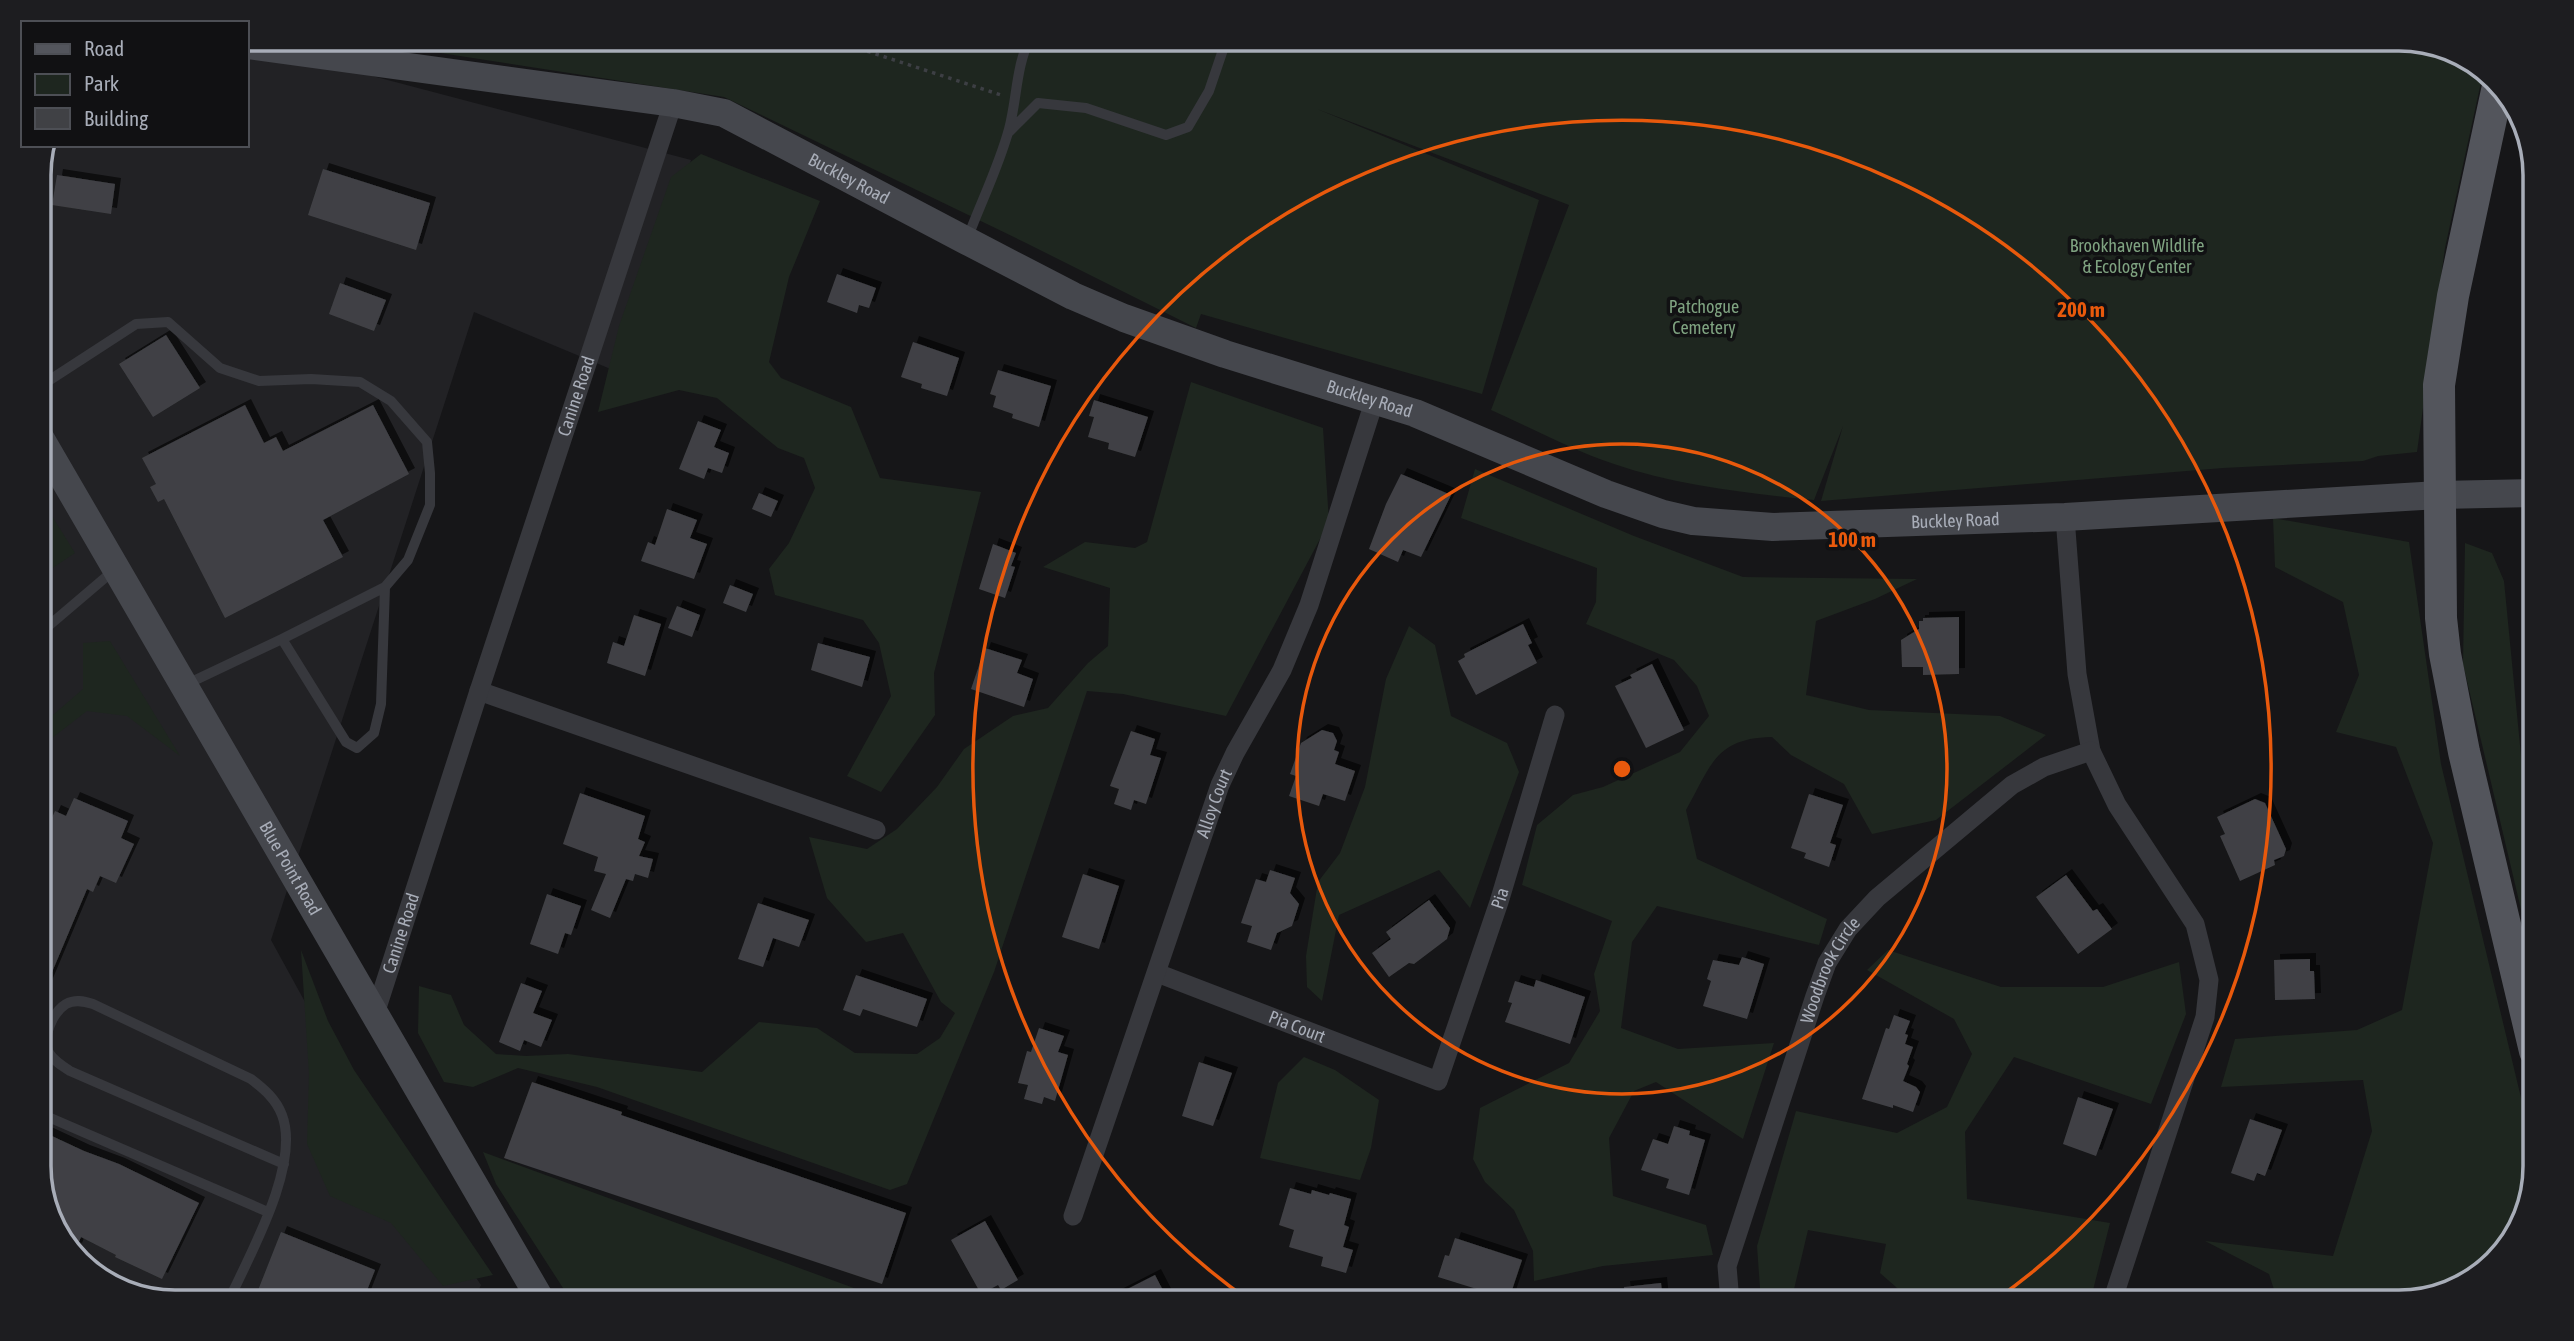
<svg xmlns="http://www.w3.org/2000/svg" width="2574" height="1341" font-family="'Asap Condensed',sans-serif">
  <defs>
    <filter id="shadow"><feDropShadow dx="6" dy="-6" stdDeviation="0" flood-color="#0009"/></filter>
  </defs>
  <rect width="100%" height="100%" fill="#161618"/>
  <path fill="#222225" d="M247,43L691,160L625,375L474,312L271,940L372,1124L481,1285L473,1302H175L114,1288L62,1242L39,1176V166L44,145H247Z"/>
  <path fill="#1e261f" d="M2399,38L2460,53L2483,73L2445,248L2417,452L2378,456L2363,461L2223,468L1821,501L1843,426L1814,500C1747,493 1679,486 1614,464C1572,450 1532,428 1491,410L1569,205L1317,109L1539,200L1482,394L1201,314L1196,328L1024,242L724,97L350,39Z
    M701,154L820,201L789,277L769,362L781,378L851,407L880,478L981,492L934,673L935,715L881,792L847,776L891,696L879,643L863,620L775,595L769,569L789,543L815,488L804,458L778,448L717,398L679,390L598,412L619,326L671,177Z
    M1191,382L1323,428L1329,522L1226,716L1123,694L1087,691L994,972L907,1184L890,1190L597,1087L518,1068L473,1087L444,1082L418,1033L419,986L451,995L464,1025L496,1054L526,1056L568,1054L702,1072L759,1022L817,1028L855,1053L917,1054L940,1038L955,1013L941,1002L903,933L866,942L827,898L809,837L867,849L897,829L937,787L964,749L1013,716L1048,708L1088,663L1108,646L1110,588L1043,567L1085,542L1135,548L1147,542Z
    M1475,469L1634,536L1743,577L1917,579L1875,599L1816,621L1806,695L1869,710L2000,716L2046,735L1936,820L1872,834L1844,784L1791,755L1772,737C1715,738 1711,766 1686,810L1697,859L1827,919L1819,945L1657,906L1632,942L1621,1028L1678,1049L1774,1043L1743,1139L1656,1082L1634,1091L1609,1138L1613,1196L1706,1225L1713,1255L1603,1266L1534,1281L1533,1251L1514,1210L1485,1182L1473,1159L1480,1108L1569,1063L1600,1011L1594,974L1612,921L1522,885L1537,825L1573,795L1603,787L1680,752L1709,716L1697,686L1674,660L1586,624L1596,602L1597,568L1461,518Z
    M39,495L75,553L45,573L39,569Z
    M2273,518L2409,542L2441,764L2535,1156V1166L2521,1227L2475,1280L2400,1302H2278L2269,1274L2205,1241L2333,1256L2372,1131L2363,1080L2221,1087L2235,1039L2357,1030L2402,1010L2433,843L2396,747L2336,732L2359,675L2343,602L2275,567Z
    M2465,543L2492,553L2504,581L2535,899V927L2528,939L2463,664Z
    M1409,626L1435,645L1451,716L1507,743L1519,772L1470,908L1439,870L1339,915L1322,1001L1307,987L1306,956L1318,882L1340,853L1365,787L1386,679Z
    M110,641L180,756L127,716L87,711L39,748V727L83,689V643Z
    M301,950L328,1021L354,1070L493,1275L443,1286L391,1223L330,1196L307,1144L309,1074Z
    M1888,950L2001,987H2103L2179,962L2186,1014L2151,1104L2014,1057L1965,1132L1967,1199L2110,1223L2090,1302H2037L2029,1295L1942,1293L1938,1302H1913L1880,1273L1886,1244L1808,1230L1791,1302H1761L1757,1246L1796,1111L1897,1133L1947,1107L1972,1054L1954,1019L1867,970Z
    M1304,1057L1335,1070L1379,1100L1371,1148L1360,1180L1260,1158L1278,1083Z
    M483,1152L892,1302H572L496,1184Z"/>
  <path fill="#404145" filter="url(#shadow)" d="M323,169L430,203L416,250L308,215Z
    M57,175L115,184L111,214L52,205Z
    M837,274L876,288L869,308L859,305L857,313L827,302Z
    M340,283L386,300L374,331L329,314Z
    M166,335L200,388L153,417L119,364Z
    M913,342L959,358L947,396L921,388L922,384L901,377Z
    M998,370L1051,386L1039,427L1012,418L1013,414L993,407L996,396L990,394Z
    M1094,400L1148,417L1135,457L1108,449L1109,443L1088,437L1094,417L1089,416Z
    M245,405L264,443L276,437L283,451L373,405L409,474L323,520L343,557L225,618L164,499L158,502L150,487L156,484L142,458Z
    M698,421L721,430L714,447L729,453L722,473L708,468L704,479L679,469Z
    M1401,474L1451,495L1421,557L1403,550L1398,562L1369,549L1386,504Z
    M759,493L778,501L771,517L752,509Z
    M667,509L697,520L690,538L707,544L694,579L641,561L648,542L655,545Z
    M993,544L1016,553L1011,566L1015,567L1005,598L979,589Z
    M730,585L753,594L746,612L723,603Z
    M677,606L700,615L692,637L668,628Z
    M634,615L661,624L645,676L607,663L613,642L624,646Z
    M1959,617V674L1923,675V667H1902L1901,640L1919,629V621H1923V618Z
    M1523,624L1532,643L1528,645L1537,663L1476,695L1458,661L1465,657L1464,654Z
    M818,643L870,657L862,687L811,670Z
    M985,648L1022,660L1017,673L1033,679L1024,707L971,689Z
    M1652,664L1684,730L1646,748L1615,686L1632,678L1630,675Z
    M1322,730L1333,733L1337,741L1334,750L1339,752L1335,764L1355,771L1345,801L1323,794L1319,806L1289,796L1296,776L1290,774L1301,743Z
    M1131,731L1155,739L1150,755L1161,758L1146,804L1134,800L1131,810L1114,804L1119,789L1110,786Z
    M580,793L645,816L638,839L645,842L639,856L653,859L648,878L635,874L633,881L626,879L610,918L591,910L606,874L594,871L598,857L563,844Z
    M1809,794L1843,805L1830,843L1836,845L1829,867L1804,858L1806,853L1791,848Z
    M74,798L128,821L121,838L134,844L116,883L100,876L93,892L87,889L39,1003V830L45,833L55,811L66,816Z
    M2255,799L2265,803L2286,849L2284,856L2274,860L2275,865L2240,881L2220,836L2225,834L2217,817Z
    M1270,870L1295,878L1290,893L1299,904L1292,926L1277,933L1271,950L1247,942L1252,926L1241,923L1256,879L1266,882Z
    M1083,874L1119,886L1099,949L1062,937Z
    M2066,875L2093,911L2097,909L2112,929L2078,954L2036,897Z
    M547,894L581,906L571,935L565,933L558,954L530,944Z
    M1429,900L1450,928L1447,939L1414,964L1409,963L1389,977L1372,953L1391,939L1386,932Z
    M758,903L809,920L799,947L773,938L763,967L738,959Z
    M1742,957L1764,964L1747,1019L1703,1006L1711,981L1707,979L1713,960L1739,965Z
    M2310,959V971H2314L2315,999L2275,1000L2274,960Z
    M856,975L927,999L917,1027L863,1009L860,1016L843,1010Z
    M1536,980L1585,997L1570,1044L1505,1022L1512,1003L1508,1002L1515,981L1534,987Z
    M521,983L542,991L533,1013L552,1020L541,1047L524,1040L520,1051L499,1042Z
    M1894,1015L1910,1021L1905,1034L1908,1035L1905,1044L1913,1047L1907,1064L1909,1066L1903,1081L1916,1087L1920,1092L1913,1112L1893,1105V1108L1862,1099L1886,1028L1889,1029Z
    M1039,1028L1064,1036L1058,1052L1068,1055L1055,1101L1044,1097L1042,1104L1024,1099L1028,1085L1018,1083L1027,1051L1031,1052Z
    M1199,1062L1232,1073L1213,1126L1182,1116Z
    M532,1082L622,1112L621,1115L906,1213L882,1284L504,1158Z
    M2078,1097L2113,1109L2096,1156L2063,1144Z
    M2250,1119L2282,1130L2265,1176L2257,1173L2254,1181L2231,1173Z
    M1674,1126L1690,1131L1689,1135L1705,1140L1689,1195L1666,1188L1669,1179L1641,1170L1653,1139L1668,1144Z
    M39,1130L84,1151L119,1164L199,1203L162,1279L115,1257L116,1255L81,1237L76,1249L62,1242L39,1176Z
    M1290,1188L1311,1194L1312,1190L1329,1195L1330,1193L1351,1199L1344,1225L1349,1227L1343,1247L1353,1250L1346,1273L1321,1266L1323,1257L1289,1247L1294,1230L1279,1225Z
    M985,1221L1018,1280L1001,1290L998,1285L981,1294L951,1240Z
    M281,1232L375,1270L362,1303H253Z
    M1455,1238L1522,1260L1509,1299L1438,1277L1445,1255L1449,1256Z
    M1155,1275L1169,1302H1102Z
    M1661,1283L1663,1302H1626L1624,1287Z"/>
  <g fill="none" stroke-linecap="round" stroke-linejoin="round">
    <path stroke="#3d3f44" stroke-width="3.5" stroke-dasharray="3.5 5" stroke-linecap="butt" d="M827,38L1001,95"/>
    <path stroke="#37383d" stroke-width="10" d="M1008,133L1038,103L1086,108L1166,135L1188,127L1209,91L1227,38
      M968,237C981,202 999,166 1009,129C1017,99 1016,66 1030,38
      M39,387L136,324L168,322L220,368L259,381L311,379L360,382L391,401L427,442L430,473V505L408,560L385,587L282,639L187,684
      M39,634L113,571
      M282,639L346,742L357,748L374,733L381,704L385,587
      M39,1113L268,1212
      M228,1302C249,1256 301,1165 282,1115C276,1099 264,1089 251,1079L93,1004C84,1001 75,999 66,1004C53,1012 41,1038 49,1053C54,1061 62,1066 70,1071L284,1164"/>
    <g stroke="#37383d" stroke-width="19">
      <path d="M2065,517L2077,674L2091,751"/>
      <path d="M479,691L876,830"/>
      <path id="s1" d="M1157,973L1438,1081L1499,902L1555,715"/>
      <path id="s2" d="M374,1017L479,691L673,103"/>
      <path id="s3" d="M1073,1216L1220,785L1235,753L1282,670L1309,605L1375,399"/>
      <path id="s4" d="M1730,1302L1727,1266L1815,996L1827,963L1848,929L1877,898L2012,785L2044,767L2091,751L2117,805L2195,924L2209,980L2205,1017L2112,1302"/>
    </g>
    <g stroke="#45474d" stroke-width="28">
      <path id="s5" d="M247,45L673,103L724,113L967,241L1073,296L1124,318L1225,354L1415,413L1606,494L1663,514L1693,521L1773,527L2065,517L2439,495L2535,493"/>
      <path id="s6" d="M39,436L542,1302"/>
    </g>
    <path stroke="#53555c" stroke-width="32" d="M2498,86L2453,296L2439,385L2441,618L2445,654L2464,752L2535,1051"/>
  </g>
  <g fill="none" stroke="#e8590c" stroke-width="3.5">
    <circle cx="1622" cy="769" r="325"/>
    <path d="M1250 1301A649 649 0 1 1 1994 1301"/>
  </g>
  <g text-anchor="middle" stroke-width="7" stroke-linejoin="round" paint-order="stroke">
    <g font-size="18" fill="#a8adb8" stroke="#111113">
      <text dy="6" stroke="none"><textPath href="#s5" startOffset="623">Buckley Road</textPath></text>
      <text dy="6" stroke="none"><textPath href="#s2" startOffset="653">Canine Road</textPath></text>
      <text dy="6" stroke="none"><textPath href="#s5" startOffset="1190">Buckley Road</textPath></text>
      <text dy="6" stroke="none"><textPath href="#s5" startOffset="1799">Buckley Road</textPath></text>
      <text dy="6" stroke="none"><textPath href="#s3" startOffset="436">Alloy Court</textPath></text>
      <text dy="6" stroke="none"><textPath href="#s6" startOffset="500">Blue Point Road</textPath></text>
      <text dy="6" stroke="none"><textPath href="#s1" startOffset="494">Pia</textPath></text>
      <text dy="6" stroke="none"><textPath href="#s2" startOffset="88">Canine Road</textPath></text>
      <text dy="6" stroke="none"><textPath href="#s4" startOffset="350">Woodbrook Circle</textPath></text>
      <text dy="6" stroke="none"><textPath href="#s1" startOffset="150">Pia Court</textPath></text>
    </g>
    <g font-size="18" fill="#7fa381" stroke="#111113">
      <text x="2137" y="252">Brookhaven Wildlife<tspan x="2137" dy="21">&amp; Ecology Center</tspan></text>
      <text x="1704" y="313">Patchogue<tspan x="1704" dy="21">Cemetery</tspan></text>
    </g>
  </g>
  <path d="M0 0H2574V1341H0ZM175 51H2399A124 124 0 0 1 2523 175V1166A124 124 0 0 1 2399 1290H175A124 124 0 0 1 51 1166V175A124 124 0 0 1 175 51Z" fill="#1d1d20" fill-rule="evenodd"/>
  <path fill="none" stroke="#a8adb8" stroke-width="3.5" d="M175 51H2399A124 124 0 0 1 2523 175V1166A124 124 0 0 1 2399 1290H175A124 124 0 0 1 51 1166V175A124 124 0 0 1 175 51Z"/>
  <circle cx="1622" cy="769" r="10" fill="#e8590c" stroke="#111113" stroke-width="3.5"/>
  <g font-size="21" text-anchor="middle" font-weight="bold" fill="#e8590c" stroke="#111113" stroke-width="7" stroke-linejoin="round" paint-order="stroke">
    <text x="2081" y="317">200 m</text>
    <text x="1852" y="547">100 m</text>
  </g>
  <rect x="21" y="21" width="228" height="126" fill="#111113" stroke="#4d4f55" stroke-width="2"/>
  <rect x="35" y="44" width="35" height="10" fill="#53555c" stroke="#4d4f55" stroke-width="2"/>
  <text x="84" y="56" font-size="21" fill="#a8adb8">Road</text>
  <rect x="35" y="74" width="35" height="21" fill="#1e261f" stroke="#4d4f55" stroke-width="2"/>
  <text x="84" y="91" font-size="21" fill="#a8adb8">Park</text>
  <rect x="35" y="108" width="35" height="21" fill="#404145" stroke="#4d4f55" stroke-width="2"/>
  <text x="84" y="126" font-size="21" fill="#a8adb8">Building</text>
</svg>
